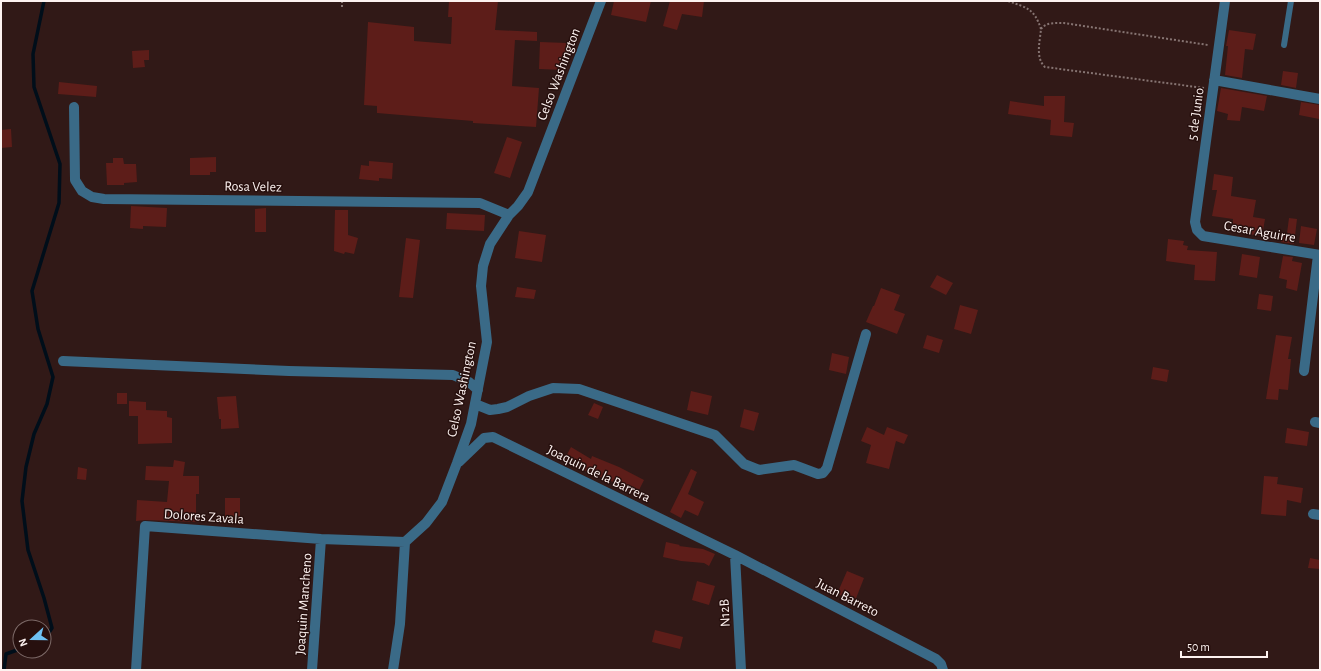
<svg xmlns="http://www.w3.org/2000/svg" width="1321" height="671" font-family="'Alegreya Sans',sans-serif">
  <rect width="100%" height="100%" fill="#311917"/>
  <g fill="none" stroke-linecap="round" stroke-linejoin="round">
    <path stroke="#000e1a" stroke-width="3.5" d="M44,1L33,54L34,87L60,164L59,203L32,291L38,329L53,377L47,404L34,434L26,467L22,501L28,550L44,598L52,628L44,640
      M4,670L6,654L20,649"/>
  </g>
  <path fill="#5d1d19" d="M449,1H498L495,30L537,32V41L515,40L512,86L539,88L536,127L473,123V121L377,113V106L364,105L368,22L414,27V41L451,44L452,17H448Z
    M614,1H651L646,22L611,15Z
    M670,1H704L702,17L682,14L677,30L663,26Z
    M1229,30L1256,34L1253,50L1245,49L1242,78L1225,75L1228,46H1226Z
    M540,42L567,43L566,70L539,69Z
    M149,50V60H144L145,67L133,68L132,51Z
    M1283,71L1298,73L1296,88L1281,85Z
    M59,82L97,86L96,97L58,94Z
    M1221,88L1267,96L1264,111L1242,107L1240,121L1227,120L1228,114L1217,111Z
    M1044,96H1065L1064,122L1074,123L1072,137L1050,135L1051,120L1008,114L1010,101L1044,106Z
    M1301,102L1320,105L1319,119L1299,115Z
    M11,129L12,147L1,148V130Z
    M507,137L522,142L510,178L494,173Z
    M216,157V172H210V175H190V158Z
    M113,158H123L124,164H136L137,182L124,183V185H107L106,163H113Z
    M369,161L393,163L392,179L379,178V181L359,179L361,165L369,166Z
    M1214,174L1233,177L1231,196L1256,200L1253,217L1265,219L1262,236L1232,232L1233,219L1212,216L1217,190H1212Z
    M131,206L167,208L166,227L143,226V229L130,228Z
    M266,208V232H255V209Z
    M335,210H348V235L358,238L354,254L345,252L344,254L334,251Z
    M447,213L485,215L484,231L446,229Z
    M1289,218L1297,219L1294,244L1281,242L1282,233H1287Z
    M1301,226L1317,229L1314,245L1299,243Z
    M519,231L546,235L542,262L515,258Z
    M406,238L420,240L413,298L399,297Z
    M1168,239L1184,241L1183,245L1188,246L1187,250L1217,252L1215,281L1194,280L1195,265L1166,261Z
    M1242,254L1260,257L1257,278L1239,275Z
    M1283,256L1293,257L1292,261L1302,263L1297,291L1286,288L1287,280L1279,278Z
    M937,275L953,283L946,295L930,287Z
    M517,287L536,290L534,299L515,297Z
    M881,288L900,295L894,310L905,314L897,334L866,322L873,306H874Z
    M1259,294L1273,296L1271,311L1257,309Z
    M960,305L978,310L971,334L954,329Z
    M927,335L943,340L939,353L923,348Z
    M1276,335L1292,337L1288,359H1291L1288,390L1279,389L1278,400L1266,399Z
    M832,353L849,357L846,374L829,370Z
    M1153,367L1169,370L1167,382L1151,379Z
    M691,391L712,396L708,415L687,410Z
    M117,393H127V404H117Z
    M236,396L239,428L221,429V419H219L217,397Z
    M129,401L146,402V410L167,411V417L172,418V443L138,444V416H129Z
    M594,403L603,407L598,419L588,415Z
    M744,409L759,413L754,431L740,427Z
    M867,427L884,435L887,427L908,435L904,444L896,441L889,469L866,463L871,445L861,441Z
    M1287,428L1309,432L1307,446L1285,443Z
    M571,447L591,459L592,456L619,467L644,480L637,494L603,477V478L574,466L564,460Z
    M174,460L185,462L183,476H199V494H196V522L145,520L136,521L137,500L167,502L169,481L145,480L146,466L173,467Z
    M78,467L87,469L86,480L77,479Z
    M691,469L697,472L688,494L704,502L698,516L685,510L681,518L670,512Z
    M1264,476L1278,477L1277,484L1303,488L1301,503L1287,500L1286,516L1261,514Z
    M225,498H240V522H225Z
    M666,542L680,545L679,546L703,549L715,554L709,566L704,563L681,561L663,557Z
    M1310,558L1320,560V569L1308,568Z
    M847,571L864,578L855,601L837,594Z
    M697,581L715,586L709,605L692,600Z
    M655,630L683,637L680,649L652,642Z"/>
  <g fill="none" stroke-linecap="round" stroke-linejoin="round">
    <path stroke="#867472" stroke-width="2" stroke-dasharray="2 2" stroke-linecap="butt" d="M1008,1C1027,8 1034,8 1041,29
      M342,7V1
      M1204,88L1045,67C1035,58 1040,41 1041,29C1046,22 1056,23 1064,23L1208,45"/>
    <path stroke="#3a6a87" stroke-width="6" d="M1284,45L1291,1"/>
    <path stroke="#3a6a87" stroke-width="10" d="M1225,1L1195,222L1197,230L1203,236L1320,255
      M1214,80L1320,99
      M74,107L75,180L82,191L92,197L104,199L480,203L509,215
      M63,361L289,371L453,375L469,382L478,390
      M1304,371L1318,255
      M475,404L490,410L498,409L507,407L529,396L553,388L579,389L715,435L744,464L759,470L794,465L818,474L823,473L827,468L866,334
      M1315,422L1320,423
      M459,462L484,438L493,437L735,555L936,659L941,664L943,670
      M1313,514L1320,515
      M735,555L741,670
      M136,670L145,526L321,539L405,542
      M312,670L321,539
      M393,670L400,624L405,542L426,523L442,502L457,463L471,424L487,342L481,286L483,266L490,244L509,215L518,206L528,192L601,1"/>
  </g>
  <g text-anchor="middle" stroke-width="3" stroke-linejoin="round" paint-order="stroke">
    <g font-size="14" fill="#fdf2f0" stroke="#27100e">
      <text transform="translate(558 74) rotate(-69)" y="5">Celso Washington</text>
      <text transform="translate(1195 114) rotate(-82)" y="5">5 de Junio</text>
      <text transform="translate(253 186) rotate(1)" y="5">Rosa Velez</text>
      <text transform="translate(1260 231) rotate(10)" y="5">Cesar Aguirre</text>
      <text transform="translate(461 389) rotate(-78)" y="5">Celso Washington</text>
      <text transform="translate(599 473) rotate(26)" y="5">Joaquin de la Barrera</text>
      <text transform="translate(204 516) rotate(4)" y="5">Dolores Zavala</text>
      <text transform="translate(848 597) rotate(27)" y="5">Juan Barreto</text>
      <text transform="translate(303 604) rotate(-86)" y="5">Joaquin Mancheno</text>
      <text transform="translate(724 613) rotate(-93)" y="5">N12B</text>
    </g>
  </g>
  <rect width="1321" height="671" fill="none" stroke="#fdf2f0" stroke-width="4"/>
  <g transform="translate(32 639) rotate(249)"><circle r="19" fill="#27100e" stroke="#7d6a68"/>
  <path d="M0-3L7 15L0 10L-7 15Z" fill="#6fc2f4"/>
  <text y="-6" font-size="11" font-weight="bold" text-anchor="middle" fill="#fdf2f0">N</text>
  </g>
  <path d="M1181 651v6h86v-6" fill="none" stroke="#fdf2f0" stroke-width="2"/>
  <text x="1187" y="651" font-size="12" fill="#fdf2f0" stroke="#27100e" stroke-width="3" paint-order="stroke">50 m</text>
</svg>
